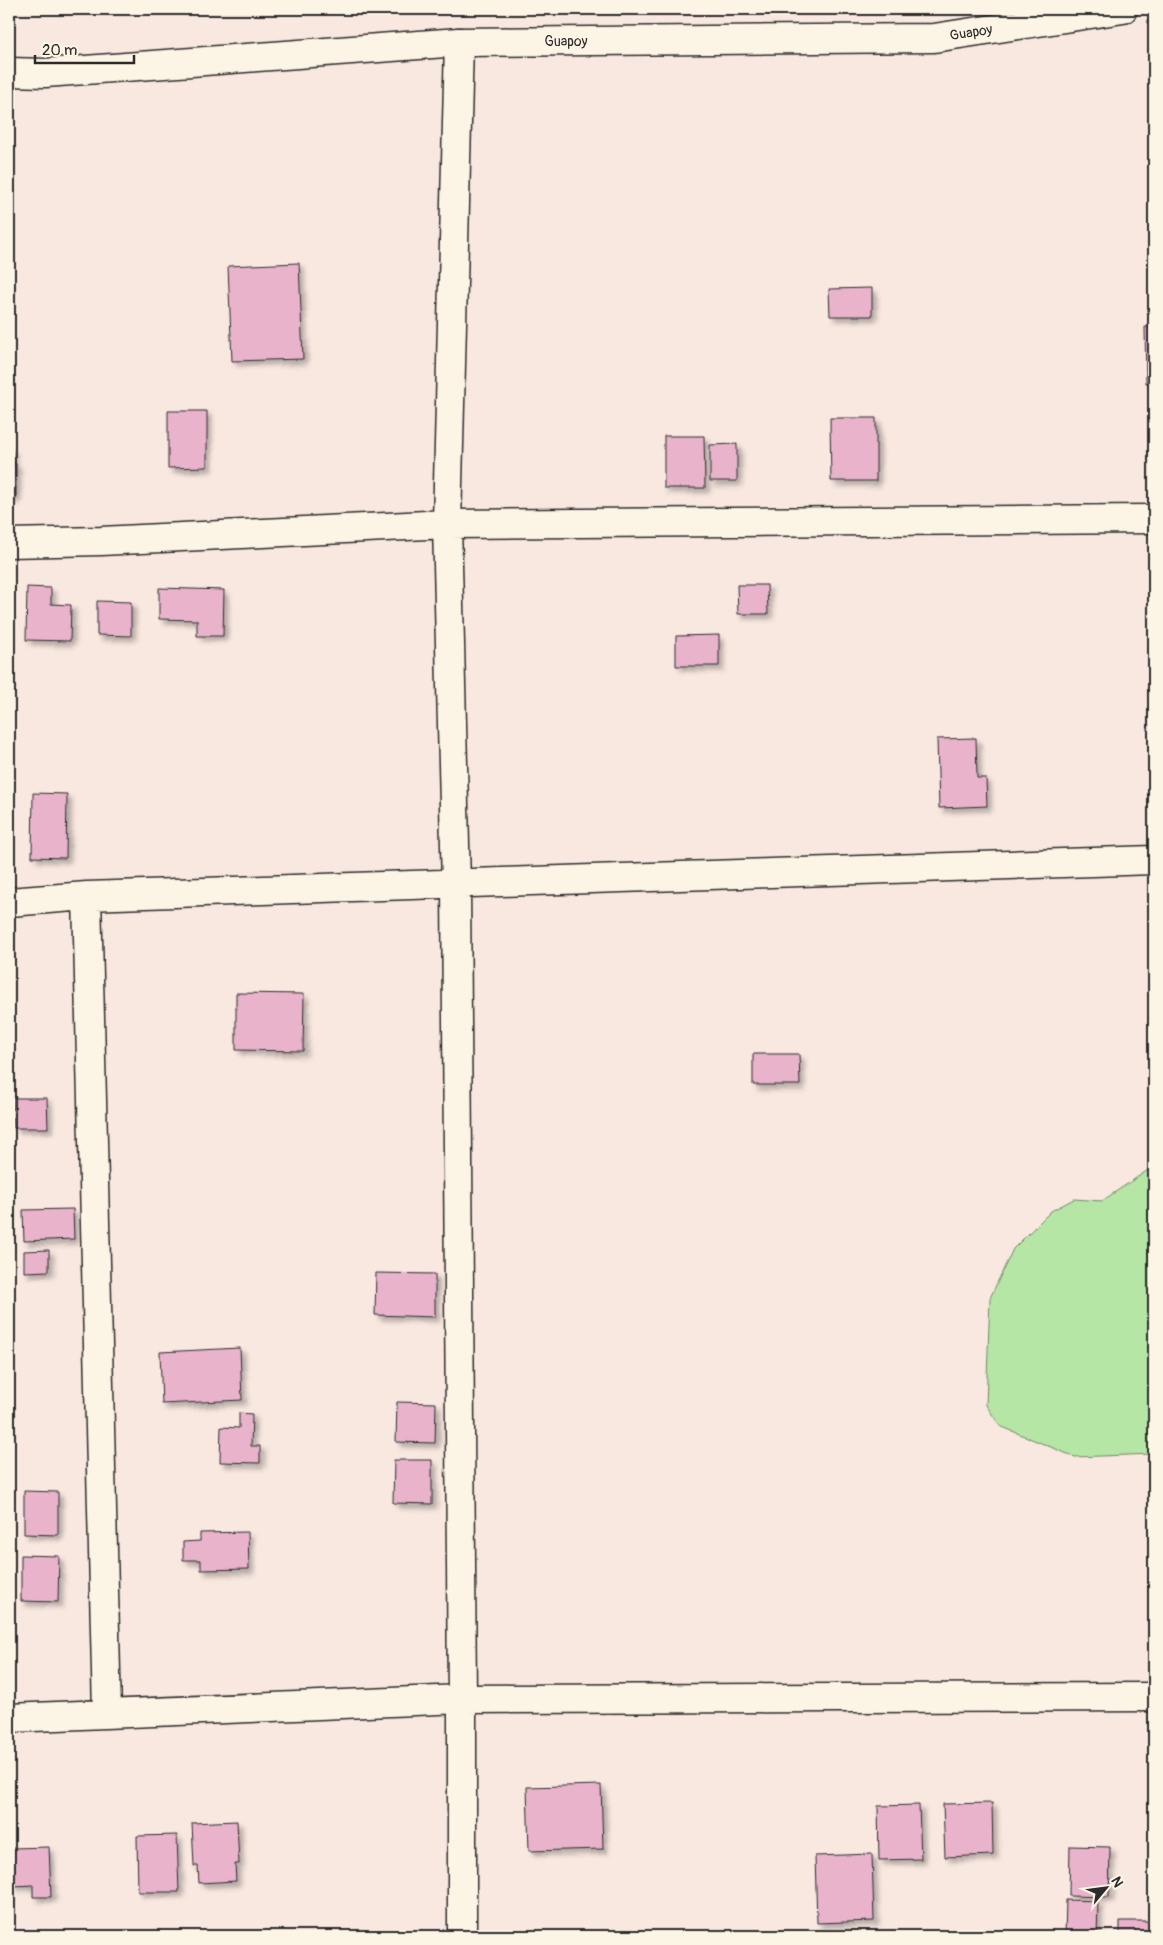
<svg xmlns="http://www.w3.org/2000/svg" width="1163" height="1945" font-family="Pangolin,sans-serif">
  <defs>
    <filter id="shadow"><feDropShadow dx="4.5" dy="4.5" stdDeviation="2.5" flood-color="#0004"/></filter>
  </defs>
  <rect width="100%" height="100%" fill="#f8e8e0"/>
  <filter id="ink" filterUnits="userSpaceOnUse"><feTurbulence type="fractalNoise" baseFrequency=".02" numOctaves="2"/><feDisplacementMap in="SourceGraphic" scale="10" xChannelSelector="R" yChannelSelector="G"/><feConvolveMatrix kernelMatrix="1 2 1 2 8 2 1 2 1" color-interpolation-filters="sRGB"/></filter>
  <g filter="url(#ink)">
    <path fill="#b5e6a5" stroke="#708868" d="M1154,1166V1454L1075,1457L1000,1426L986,1405L990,1298L1013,1249L1051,1211L1074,1199L1102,1201Z"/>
    <path fill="#e9b3cc" stroke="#2b2b2b" filter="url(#shadow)" d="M299,263L303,359L232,361L228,266Z
      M872,288V316H830L829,289Z
      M1145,327H1154V383H1146Z
      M168,411H207V467L168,468Z
      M830,418H876V481H831Z
      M664,436H704L705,488H664Z
      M737,444V481H710V445Z
      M9,449H12L13,464H16V498H9Z
      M737,585H767L768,614H738Z
      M27,587L51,588V604L71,605L70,641L26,640Z
      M159,588L224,590L223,636H197V620L159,619Z
      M97,601L131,602V636L97,635Z
      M719,635V666H676V636Z
      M976,738L977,778H986L987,806L939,808L937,739Z
      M33,793L67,794L66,858L32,857Z
      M236,993L304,994L303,1051L236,1050Z
      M753,1054H799L800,1085H753Z
      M13,1098H47L48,1128H14Z
      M73,1209L74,1239L24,1241L23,1210Z
      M49,1250V1271L24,1272V1251Z
      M376,1273L435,1274V1317L375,1315Z
      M240,1348L242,1400L162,1404L160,1352Z
      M397,1402L436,1403L435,1443L396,1442Z
      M239,1413L252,1414L251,1446H260V1463L220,1462L221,1427L239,1428Z
      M394,1460H432V1504L393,1503Z
      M24,1491L58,1492V1535L24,1534Z
      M248,1532L249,1569L201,1570V1560H183V1542L200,1541V1533Z
      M21,1555L59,1556L58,1602L21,1601Z
      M601,1785L603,1849L529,1851L527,1787Z
      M992,1803L993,1855L945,1857L943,1804Z
      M919,1805L921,1859L879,1860L878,1806Z
      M237,1821L239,1864H235L236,1881L199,1883L198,1866H194L192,1823Z
      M177,1835L179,1892H138L137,1836Z
      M1070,1846L1110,1847L1109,1897L1069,1896Z
      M49,1847L51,1897H33V1885L13,1886L12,1848Z
      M872,1854L874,1921L817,1923L815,1856Z
      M1066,1900L1098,1901L1097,1936H1065Z
      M1120,1921H1154V1936H1120Z"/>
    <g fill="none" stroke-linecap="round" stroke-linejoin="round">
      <defs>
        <path id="minor" d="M459,42L447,524L456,885L462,1699V1936
          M9,543L101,541L447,524L1154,519
          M87,896L107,1713
          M9,902L87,896L1154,860
          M9,1718L462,1699L1154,1697"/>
        <path id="major" d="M9,72L45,73L459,42L934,38L1123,9"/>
      </defs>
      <use href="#minor" stroke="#2b2b2b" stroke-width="31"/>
      <use href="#major" stroke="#2b2b2b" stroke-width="31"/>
      <use href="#minor" stroke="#fcf5e5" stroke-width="28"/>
      <use href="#major" stroke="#fcf5e5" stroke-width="28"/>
    </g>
  </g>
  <g text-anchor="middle" stroke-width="5" stroke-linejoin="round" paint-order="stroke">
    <g font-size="14" fill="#2b2b2b" stroke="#fcf5e5">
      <text transform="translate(971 32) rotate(-9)" y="5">Guapoy</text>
      <text x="566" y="46">Guapoy</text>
    </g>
  </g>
  <rect width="1163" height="1945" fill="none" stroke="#fcf5e5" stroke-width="30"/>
  <rect x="15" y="15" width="1133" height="1915" fill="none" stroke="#2b2b2b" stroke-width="2" filter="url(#ink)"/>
  <g transform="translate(1106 1888) rotate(61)" stroke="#fcf5e5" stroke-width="4" paint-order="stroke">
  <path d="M0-4L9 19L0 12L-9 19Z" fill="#2b2b2b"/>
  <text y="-8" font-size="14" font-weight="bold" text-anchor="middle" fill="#2b2b2b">N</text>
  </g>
  <path d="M35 55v8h99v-8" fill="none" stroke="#2b2b2b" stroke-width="2.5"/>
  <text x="42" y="55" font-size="15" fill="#2b2b2b" stroke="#fcf5e5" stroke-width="4" paint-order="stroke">20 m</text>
</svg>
